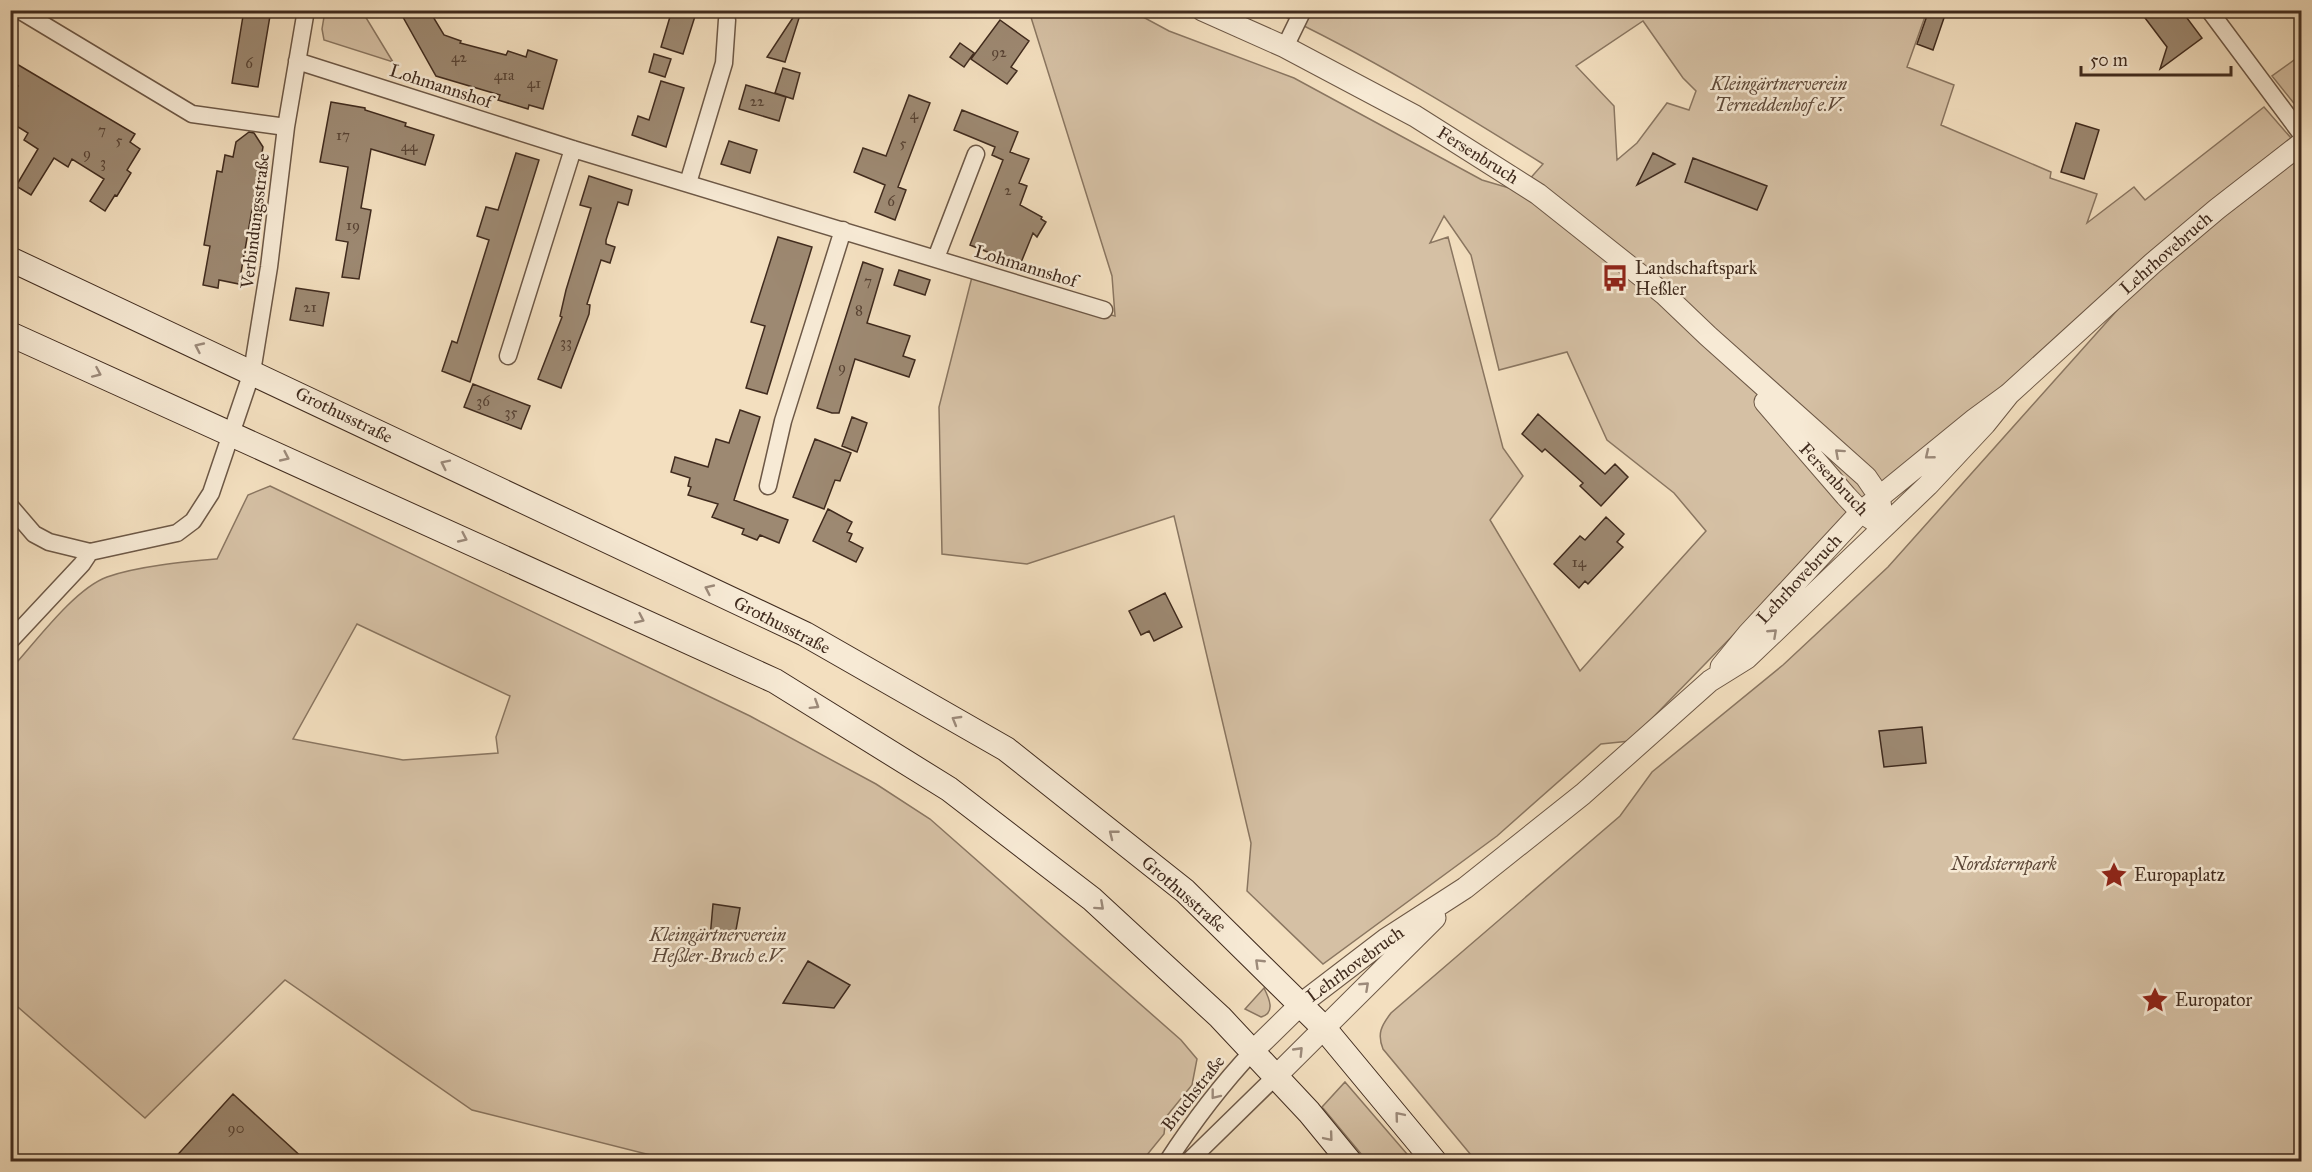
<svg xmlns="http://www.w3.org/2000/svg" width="2312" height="1172" font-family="'IM FELL Great Primer',serif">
  <rect width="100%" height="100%" fill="#f3dfbf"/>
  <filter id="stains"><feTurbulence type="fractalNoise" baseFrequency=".00333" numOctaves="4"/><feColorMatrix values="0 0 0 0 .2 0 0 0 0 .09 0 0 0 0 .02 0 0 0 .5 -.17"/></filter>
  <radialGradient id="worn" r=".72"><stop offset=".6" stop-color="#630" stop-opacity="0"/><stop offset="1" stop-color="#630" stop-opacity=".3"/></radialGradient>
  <path fill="#d5c0a4" stroke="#8a7661" stroke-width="1.5" fill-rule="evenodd" d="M325,11H362L393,62L324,40L322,29Z
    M1029,11H1132L1169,31L1294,78L1482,180L1519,191L1543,164C1455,109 1367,55 1273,11H1927L1907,67L1954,85L1941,125L2051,172L2050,178L2097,194L2087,223L2134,187L2145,200L2264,107L2291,138L2144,257L1742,626L1630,741L1601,744L1497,836L1323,964L1247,891L1251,843L1174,516L1027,564L942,554L939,407L972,277L1115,316L1112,276ZM1643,21L1683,78L1696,91L1689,110L1667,103L1637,143L1617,160L1614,106L1576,66ZM1444,216L1471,255L1499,370L1567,352L1607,440L1674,493L1706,531L1580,671L1490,520L1523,476L1503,448L1448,237L1430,243Z
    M2301,55V112L2272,76Z
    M2301,157V1161H1476L1383,1049C1377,1034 1381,1026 1391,1013L1620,816L1652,772L1783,665L1888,567L2154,269L2274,176Z
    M270,486L750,716L876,784L930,819L1181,1040L1197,1059L1192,1085L1166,1117L1164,1134L1142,1161H674L472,1110L285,980L145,1118L11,1001L10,670C35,643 74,589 107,577C139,566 184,562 217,559L248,495ZM357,624L510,696L496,737L498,753L403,760L293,739Z
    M1264,988C1269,998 1276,1013 1261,1017L1245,1009Z
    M1345,1082L1413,1161H1367L1322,1107Z"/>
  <path fill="#9d8972" stroke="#402b1e" stroke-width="1.5" d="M244,10H271L258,87L232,83Z
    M399,10H429L444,35L461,41L460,43L506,55L508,51L526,57L528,50L557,60L543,109L529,105L528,109L498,100L500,95L436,76Z
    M672,10H697L683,54L661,47Z
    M1929,10L1945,15L1933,50L1917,44Z
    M2139,10H2181L2202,38L2160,69L2167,47Z
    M796,13L800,15L785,62L767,57Z
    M1000,20L1029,41L1011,67L1017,71L1007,84L971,59Z
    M960,43L974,53L964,67L950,57Z
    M654,54L671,59L665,77L649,72Z
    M10,60L135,134L130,142L140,149L127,170L131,173L117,196L115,195L105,211L90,201L104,179L72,159L68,167L54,158L31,195L16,186L38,149L24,140L28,133L10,122V98L18,86L10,81Z
    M783,68L800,73L793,99L775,93Z
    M661,81L684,88L666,147L632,135L638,116L649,120Z
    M746,85L786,97L779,121L739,109Z
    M909,95L930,103L898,187L906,190L895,220L875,212L885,185L854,172L863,148L886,156Z
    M331,102L365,108V110L406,123L405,126L434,135L425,165L371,149L361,208L371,210L359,279L342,277L348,242L336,240L348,167L320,162Z
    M962,110L1018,132L1010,152L1029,159L1019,183L1027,186L1020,205L1042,217L1041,219L1046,222L1037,237L1033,233L1020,265L970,245L1003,160L992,155L995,147L954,130Z
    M2076,123L2099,130L2084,179L2061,172Z
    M249,132L254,133L263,147L239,284L219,280L218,288L203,285L210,246L204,245L217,171L222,172L225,155L233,157L236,142Z
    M729,141L757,150L750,173L721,164Z
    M516,153L539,160L470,382L442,371L452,341L457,343L489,240L477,236L486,207L498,210Z
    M1653,153L1675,164L1637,185Z
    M1693,158L1767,186L1757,210L1685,182Z
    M589,176L632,190L628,205L618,202L606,240V244L615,247L610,263L601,260L587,304L590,305L589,314L561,388L538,379L562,317L560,316L566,290L591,208L580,205Z
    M778,237L812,247L767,394L746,388L765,326L751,322Z
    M863,262L883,269L867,323L910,336L903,356L915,360L909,377L855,359L839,413H832L817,408Z
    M899,270L930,280L925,295L894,285Z
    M296,288L329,293L323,326L290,320Z
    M473,384L530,406L521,429L464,407Z
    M740,410L760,417L734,500L788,520L779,543L760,535L757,540L742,534L744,529L712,517L718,504L688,495L691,487L688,486L690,478L671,472L675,457L708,467L716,439L729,443Z
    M1538,414L1605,474L1615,464L1628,477L1601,506L1580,486L1583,483L1545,449L1542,452L1522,434Z
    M852,417L867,423L857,452L842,446Z
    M815,439L851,453L840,481L835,480L824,509L793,497Z
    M828,509L852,522L847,532L852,534L849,541L863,548L856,562L813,541Z
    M1606,517L1624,534L1617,542L1623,547L1588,584L1585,581L1579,588L1554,564L1580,536L1585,540Z
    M1165,593L1182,627L1154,641L1149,631L1141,635L1129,611Z
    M1922,727L1926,763L1884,767L1879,731Z
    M713,904L740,908L734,941L710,938Z
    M808,961L850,985L834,1008L783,1003Z
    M233,1094L306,1161H172Z"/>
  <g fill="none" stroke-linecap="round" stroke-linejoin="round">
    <defs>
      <path id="minor" d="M19,10L192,114L286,127
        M2209,10L2302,135
        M1285,47L1303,10
        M297,61L573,149L1104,310
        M688,183L724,63L727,20
        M936,258L976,154
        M508,356L573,149
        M768,486L783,421L843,230
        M10,506L34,534L49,542L90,552L177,533L193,521L211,493L252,372L269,267L286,127L306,10
        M10,641L82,564L90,552
        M1167,1162C1193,1122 1221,1085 1253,1051
        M1188,1162L1276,1076"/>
      <path id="tertiary" d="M1202,10L1285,47L1415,116L1538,194L1664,294L1708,336L1866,477L1879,496L1884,527
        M1765,402L1846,496L1861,512L1873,520
        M1721,667L1748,634L1861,512L1975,419L2009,394L2153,263L2217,209L2302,143
        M1253,1051L1301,1004L1386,939L1465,888L1583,794L1710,681L1747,658L1928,485L1985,424L2009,394
        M1276,1076L1435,918"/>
      <path id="secondary" d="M10,259L805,634L1006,749L1185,891L1323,1027L1435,1162
        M10,334L775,681L949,789L1092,899L1220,1017L1309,1112L1350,1162"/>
    </defs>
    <use href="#minor" stroke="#6d5846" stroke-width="19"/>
    <use href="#tertiary" stroke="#6d5846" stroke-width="23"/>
    <use href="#secondary" stroke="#402b1e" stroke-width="26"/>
    <use href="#minor" stroke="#f7ead5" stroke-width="16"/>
    <use href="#tertiary" stroke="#f7ead5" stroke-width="21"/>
    <use href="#secondary" stroke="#f7ead5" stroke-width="24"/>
  </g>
  <defs><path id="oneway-chevron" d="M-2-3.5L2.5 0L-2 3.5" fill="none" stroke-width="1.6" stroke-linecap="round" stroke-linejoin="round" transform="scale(1.5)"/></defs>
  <g stroke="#9c8a7a">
    <use href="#oneway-chevron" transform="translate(199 347) rotate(-155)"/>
    <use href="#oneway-chevron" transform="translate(97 373) rotate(24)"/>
    <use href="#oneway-chevron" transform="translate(1839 453) rotate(-138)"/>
    <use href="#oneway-chevron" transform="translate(1929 455) rotate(141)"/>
    <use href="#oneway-chevron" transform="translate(285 457) rotate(25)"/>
    <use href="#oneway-chevron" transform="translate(445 464) rotate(-154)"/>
    <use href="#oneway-chevron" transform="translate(463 538) rotate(25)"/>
    <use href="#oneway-chevron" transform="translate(709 589) rotate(-155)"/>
    <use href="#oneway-chevron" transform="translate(640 619) rotate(25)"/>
    <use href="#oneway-chevron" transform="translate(1773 633) rotate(-43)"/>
    <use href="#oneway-chevron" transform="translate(815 705) rotate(32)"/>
    <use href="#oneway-chevron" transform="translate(956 720) rotate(-150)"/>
    <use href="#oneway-chevron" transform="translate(1113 834) rotate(-142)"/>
    <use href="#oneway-chevron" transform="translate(1100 906) rotate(42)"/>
    <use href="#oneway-chevron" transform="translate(1259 963) rotate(-136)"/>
    <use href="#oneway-chevron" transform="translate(1365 986) rotate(-43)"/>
    <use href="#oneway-chevron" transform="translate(1299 1051) rotate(-46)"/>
    <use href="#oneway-chevron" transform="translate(1215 1095) rotate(128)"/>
    <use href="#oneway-chevron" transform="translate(1399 1116) rotate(-130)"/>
    <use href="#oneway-chevron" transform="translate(1329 1137) rotate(50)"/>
  </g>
  <defs>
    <symbol id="bus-bare" viewBox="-9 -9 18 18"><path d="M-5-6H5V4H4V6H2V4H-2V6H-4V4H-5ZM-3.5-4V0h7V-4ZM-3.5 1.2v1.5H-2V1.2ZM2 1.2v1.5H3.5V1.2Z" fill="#8f2418" stroke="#f7ead5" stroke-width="2.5" paint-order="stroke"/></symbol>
    <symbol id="sight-bare" viewBox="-9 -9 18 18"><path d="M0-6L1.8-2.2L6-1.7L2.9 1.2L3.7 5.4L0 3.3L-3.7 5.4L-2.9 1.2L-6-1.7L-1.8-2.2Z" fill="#8f2418" stroke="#f7ead5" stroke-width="2.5" paint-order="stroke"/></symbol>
  </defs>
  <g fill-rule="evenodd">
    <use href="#bus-bare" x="1596" y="259" width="38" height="38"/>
    <use href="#sight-bare" x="2095" y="856" width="38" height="38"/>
    <use href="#sight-bare" x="2136" y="981" width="38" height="38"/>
  </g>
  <g text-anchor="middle" stroke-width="5" stroke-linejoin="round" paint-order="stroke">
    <g font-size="15" fill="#574233">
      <text x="999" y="57">92</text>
      <text x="459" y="62">42</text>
      <text x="249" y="68">6</text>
      <text x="504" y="80">41a</text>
      <text x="534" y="88">41</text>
      <text x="757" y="106">22</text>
      <text x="914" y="119">4</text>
      <text x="102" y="135">7</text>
      <text x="343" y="140">17</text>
      <text x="119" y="145">5</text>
      <text x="903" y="148">5</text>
      <text x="409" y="151">44</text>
      <text x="87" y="158">9</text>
      <text x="103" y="167">3</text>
      <text x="1008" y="195">2</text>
      <text x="891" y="206">6</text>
      <text x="353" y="230">19</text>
      <text x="868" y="286">7</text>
      <text x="310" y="312">21</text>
      <text x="859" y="315">8</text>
      <text x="566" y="347">33</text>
      <text x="842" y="372">9</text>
      <text x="483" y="406">36</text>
      <text x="511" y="417">35</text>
      <text x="1579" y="567">14</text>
      <text x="236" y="1133">90</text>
    </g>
    <g font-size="18" font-style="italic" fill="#5e4939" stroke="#f7ead5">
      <text x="1779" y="90">Kleingärtnerverein<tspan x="1779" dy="21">Terneddenhof e.V.</tspan></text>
      <text x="2004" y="870">Nordsternpark</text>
      <text x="718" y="941">Kleingärtnerverein<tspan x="718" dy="21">Heßler-Bruch e.V.</tspan></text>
    </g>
    <g font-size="18" fill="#402b1e" stroke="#f7ead5">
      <text transform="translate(441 86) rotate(18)" y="6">Lohmannshof</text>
      <text transform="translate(1478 155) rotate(32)" y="6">Fersenbruch</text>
      <text transform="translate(255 221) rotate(-83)" y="6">Verbindungsstraße</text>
      <text transform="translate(2166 253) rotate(-41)" y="6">Lehrhovebruch</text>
      <text transform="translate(1026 266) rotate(17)" y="6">Lohmannshof</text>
      <text transform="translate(344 415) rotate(26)" y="6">Grothusstraße</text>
      <text transform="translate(1834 479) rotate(47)" y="6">Fersenbruch</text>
      <text transform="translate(1799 579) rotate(-47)" y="6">Lehrhovebruch</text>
      <text transform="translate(782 625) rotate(27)" y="6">Grothusstraße</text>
      <text transform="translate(1184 894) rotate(41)" y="6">Grothusstraße</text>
      <text transform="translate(1355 964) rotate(-36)" y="6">Lehrhovebruch</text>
      <text transform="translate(1193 1093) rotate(-52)" y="6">Bruchstraße</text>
    </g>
    <g font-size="18" fill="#402b1e" stroke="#f7ead5" text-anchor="start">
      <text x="1635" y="274">Landschaftspark<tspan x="1635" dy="21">Heßler</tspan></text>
      <text x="2134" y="881">Europaplatz</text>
      <text x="2175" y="1006">Europator</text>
    </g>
  </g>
  <rect width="2312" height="1172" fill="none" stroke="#f3dfbf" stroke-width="36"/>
  <rect x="12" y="12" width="2288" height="1148" fill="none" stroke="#402b1e" stroke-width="3"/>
  <rect x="18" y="18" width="2276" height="1136" fill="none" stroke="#402b1e" stroke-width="1.5"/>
  <path d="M2081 66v9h150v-9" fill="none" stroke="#402b1e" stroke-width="3"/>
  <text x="2090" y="66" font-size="18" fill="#402b1e" stroke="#f7ead5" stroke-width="4.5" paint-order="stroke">50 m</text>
  <rect width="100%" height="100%" filter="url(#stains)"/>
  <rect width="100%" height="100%" fill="url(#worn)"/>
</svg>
